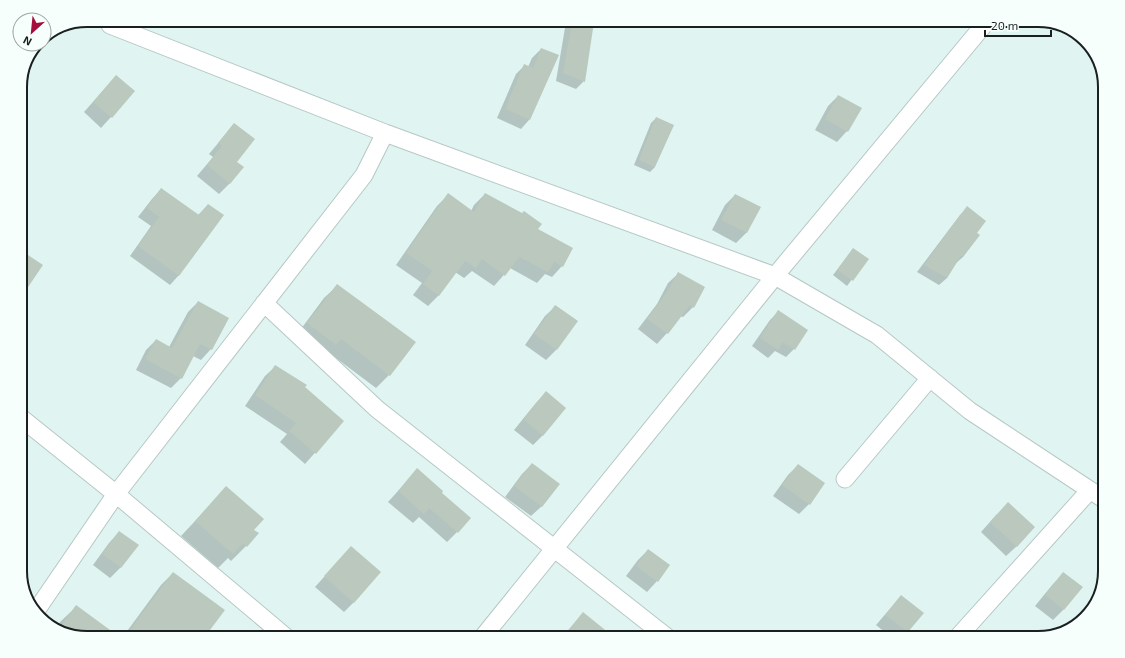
<svg xmlns="http://www.w3.org/2000/svg" width="1125" height="658" font-family="'Exo 2',sans-serif">
  <rect width="100%" height="100%" fill="#e0f4f1"/>
  <path fill="#0003" d="M566,22H593L584,81L576,89L556,81Z
    M541,49L529,120L521,129L497,118L516,74L525,65L528,67L532,58Z
    M116,76L111,117L101,128L84,112Z
    M838,96L847,131L837,142L815,130L828,106Z
    M656,118L655,167L650,172L634,165L651,123Z
    M234,124L235,162L230,183L219,194L197,176L213,157L209,154Z
    M161,189L198,215L208,205L179,275L170,285L130,256L151,226L138,217L152,199Z
    M485,194L537,229L562,266L552,277L545,274L537,283L510,268L494,286L472,271L464,278L455,272L439,295L428,306L413,295L422,283L396,265L437,206L448,195L471,211L474,205Z
    M735,195L759,207L746,233L736,243L712,230L725,205Z
    M968,207L976,233L979,235L963,257L955,264L947,278L939,285L917,272L960,215Z
    M853,249L867,259L847,286L833,275Z
    M679,273L693,307L683,317L680,316L667,333L657,344L638,329L657,304L668,283Z
    M337,286L389,375L376,388L328,352L295,337L324,298Z
    M198,302L228,318L211,349L201,360L193,356L181,378L171,388L136,370L146,350L156,340L169,347L188,312Z
    M556,306L577,321L556,350L546,360L525,345L545,316Z
    M779,311L794,349L786,357L775,351L768,358L752,346L770,320Z
    M276,366L304,387L343,421L305,464L280,442L287,434L245,406L265,376Z
    M546,393L543,435L533,445L514,430L536,403Z
    M532,464L542,506L531,516L505,497L522,474Z
    M798,465L809,504L799,514L773,496L788,475Z
    M417,470L441,493L457,532L447,542L419,517L413,523L388,502Z
    M226,488L253,530L246,546L231,561L228,558L218,568L181,536Z
    M997,514L1017,546L1006,556L981,532Z
    M119,532L121,567L110,578L93,565L109,543Z
    M351,547L354,602L344,612L315,587Z
    M648,550L657,581L647,592L626,576L638,560Z
    M173,573L203,638H122L161,585Z
    M1064,573L1081,587L1063,610L1053,620L1035,606L1053,584Z
    M901,596L922,613L901,638H892L876,625Z
    M76,607L87,638L55,629L61,621Z
    M583,614L614,638H561Z"/>
  <path fill="#bbc8bd" d="M572,22H594L585,82L563,73Z
    M541,48L559,55L530,120L505,109L524,64L533,68Z
    M116,75L135,91L112,118L93,102Z
    M838,95L862,108L848,132L825,119Z
    M656,117L674,125L655,167L639,160Z
    M234,123L255,139L237,162L244,167L230,184L207,165L222,146L218,143Z
    M161,188L199,215L208,204L224,215L179,276L138,246L159,217L147,208Z
    M448,193L474,212L485,193L522,213L524,211L542,224L538,229L573,248L563,267L554,262L548,272L519,257L505,276L482,259L476,268L465,261L439,296L423,284L432,271L406,253Z
    M735,194L761,207L747,233L721,220Z
    M967,206L986,221L977,233L980,235L963,257L961,256L947,278L924,265Z
    M853,248L869,259L853,281L837,270Z
    M28,255L43,265L20,299V266Z
    M678,272L705,287L694,308L690,305L668,334L647,319L667,292Z
    M337,284L416,342L390,376L341,339L336,345L307,323Z
    M198,301L229,318L212,350L200,344L182,379L145,359L156,339L172,348Z
    M555,305L578,321L557,350L534,334Z
    M778,310L808,330L795,350L783,342L778,350L760,338Z
    M275,365L307,385L305,387L344,421L316,454L289,431L296,423L255,395Z
    M546,391L566,408L543,436L523,419Z
    M532,463L560,484L542,507L514,486Z
    M798,464L825,483L810,505L782,485Z
    M417,468L443,491L442,493L471,518L458,533L429,508L424,514L398,491Z
    M226,486L264,519L254,530L259,533L247,547L243,543L233,554L195,521Z
    M1008,502L1035,527L1017,547L990,522Z
    M119,531L139,545L121,568L102,554Z
    M351,546L381,572L354,603L324,576Z
    M648,549L670,565L658,582L636,566Z
    M173,572L225,610L204,638H124Z
    M1063,572L1083,587L1064,610L1045,595Z
    M901,595L924,613L908,632L885,615Z
    M76,605L121,638H87L58,630Z
    M583,612L615,638H562Z"/>
  <g fill="none" stroke-linecap="round" stroke-linejoin="round">
    <defs>
      <path id="minor" d="M110,25L385,133L775,276L877,335L970,411L1105,500
        M264,303L377,409L668,638
        M20,417L116,494L287,638
        M845,479L930,378
        M36,611L116,494L364,175L385,133
        M482,638L775,276L988,20
        M957,638L1090,490"/>
    </defs>
    <use href="#minor" stroke="#b5c8c5" stroke-width="19"/>
    <use href="#minor" stroke="#fff" stroke-width="17"/>
  </g>
  <path d="M0 0H1125V658H0ZM87 27H1038A60 60 0 0 1 1098 87V571A60 60 0 0 1 1038 631H87A60 60 0 0 1 27 571V87A60 60 0 0 1 87 27Z" fill="#f7fffd" fill-rule="evenodd"/>
  <path fill="none" stroke="#19201f" stroke-width="2" d="M87 27H1038A60 60 0 0 1 1098 87V571A60 60 0 0 1 1038 631H87A60 60 0 0 1 27 571V87A60 60 0 0 1 87 27Z"/>
  <g transform="translate(32 32) rotate(207)"><circle r="19" fill="#f7fffd" stroke="#9ea6a4"/>
  <path d="M0-3L7 15L0 10L-7 15Z" fill="#a60d3d"/>
  <text y="-6" font-size="11" font-weight="bold" text-anchor="middle" fill="#19201f">N</text>
  </g>
  <path d="M985 30v6h66v-6" fill="none" stroke="#19201f" stroke-width="2"/>
  <text x="991" y="30" font-size="12" fill="#19201f" stroke="#f7fffd" stroke-width="3" paint-order="stroke">20 m</text>
</svg>
